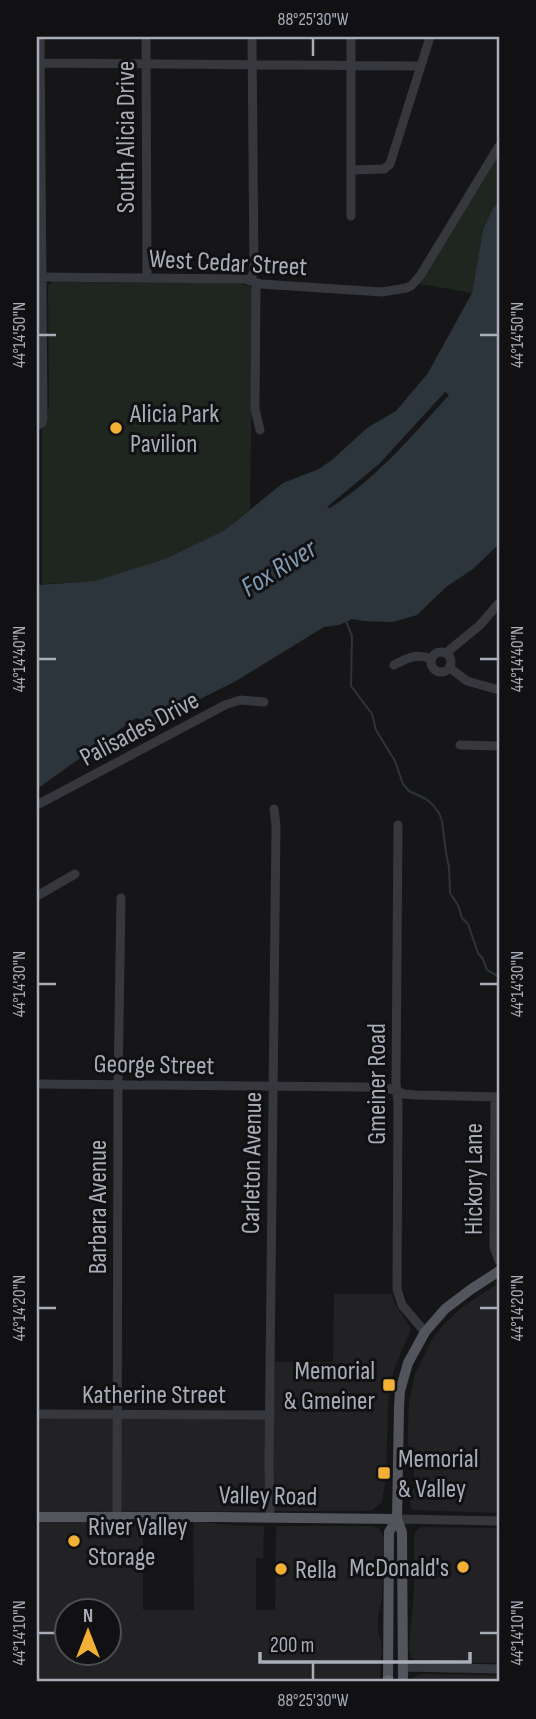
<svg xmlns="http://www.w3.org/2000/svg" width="536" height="1719" font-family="'Sofia Sans Condensed',sans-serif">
  <rect width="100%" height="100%" fill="#161618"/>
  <path fill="#222225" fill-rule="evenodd" d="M499,1283V1513L413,1510L411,1509L410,1500L414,1486V1469L408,1449V1429L409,1401L415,1374L430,1343L444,1324L462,1307Z
    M334,1294H392L395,1304L411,1329L395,1367L390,1386L388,1406L386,1476L382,1502L372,1510L364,1511L37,1512V1417L273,1419L275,1362H333Z
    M37,1520L112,1521L116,1523L143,1521V1610H194L193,1521L229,1525L264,1526L263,1558H256V1610H275L276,1526H370L379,1528L384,1537L382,1599L378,1617V1632L382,1644L380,1682H37ZM66,1610H108V1652H66Z
    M421,1527L495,1528L498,1529L499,1660L497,1663L421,1662L415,1661L411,1657L409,1647L414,1592V1536L415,1532Z
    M421,1674L493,1675L499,1677V1682H411L415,1676Z"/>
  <path fill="#1e261f" d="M499,146V199L491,212L483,230L472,293L415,283Z
    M53,282L239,283L251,287L253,291L250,509L225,530L168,559L95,581L42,584V430L47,419L49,405L48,285Z"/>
  <path fill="#2c353c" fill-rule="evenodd" d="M499,199V544L473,569L446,587L417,615L393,622L364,621L352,619L339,625L324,627L236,681L198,700L176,717L161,725L149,724L145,720L136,718L37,789V585L95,581L168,558L225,530L283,483L319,469L332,460L367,428L396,411L428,373L472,293L483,230L491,212ZM445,392L449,395C412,436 377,478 330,508L327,507L379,464Z"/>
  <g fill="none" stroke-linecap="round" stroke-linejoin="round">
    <path stroke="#2c353c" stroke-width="2" d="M346,621L352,636L351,686L372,714L376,730L395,761L403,784L409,791L426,799L433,805L439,813L442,821L446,853L449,867L450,893L458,905L462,918L468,924L478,953L483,959L487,970L499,977"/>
    <path stroke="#37383d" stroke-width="9" d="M146,37L147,278
      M351,37V216
      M37,63L421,66
      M351,170L384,169L390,164L430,37
      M37,277L245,279L261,284L382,292L406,288L411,286L420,276L499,146
      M250,281L254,271L252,37
      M256,283L255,409L260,430
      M37,426L42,423L43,418L40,37
      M431 662a10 10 0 1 1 20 0a10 10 0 1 1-20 0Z
      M446,653L480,625L499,603
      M394,665C407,658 417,653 431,659
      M450,668L467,681L499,690
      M460,745L499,746
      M37,805L225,705L240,700L264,702
      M398,825L396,1083L398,1103L397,1289L402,1305L425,1332
      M37,896L75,874
      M37,1084L364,1087L391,1089L404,1094L416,1095L499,1097
      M495,1097L494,1247L499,1261
      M37,1414L270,1415
      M117,1516L118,1085L121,898
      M270,1518L269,1464L276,825L274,809
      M397,1519L499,1521
      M402,1667L499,1669"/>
    <path stroke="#53555c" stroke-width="10" d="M37,1517H215L397,1519
      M388,1682L389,1532L397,1519
      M403,1682L402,1532L397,1519L399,1408L400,1391L408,1363L425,1332L445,1309L470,1290L499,1271"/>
    <path stroke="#63666e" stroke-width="12" d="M388,1682V1681"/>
  </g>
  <path fill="none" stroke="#a8adb8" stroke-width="2.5" d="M313,38V56M38,335H56M480,335H498M38,659H56M480,659H498M38,984H56M480,984H498M38,1308H56M480,1308H498M38,1633H56M480,1633H498M313,1663V1680"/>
  <g fill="#f2b134" stroke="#111113" stroke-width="2.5">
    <circle cx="116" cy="428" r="7"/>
    <rect x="382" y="1378" width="14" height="14" rx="3.5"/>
    <rect x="377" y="1466" width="14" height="14" rx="3.5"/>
    <circle cx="74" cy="1541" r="7"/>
    <circle cx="463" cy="1567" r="7"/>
    <circle cx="281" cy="1569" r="7"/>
  </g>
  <g text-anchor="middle" stroke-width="6" stroke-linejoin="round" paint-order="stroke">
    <g font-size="26" fill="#a8adb8" stroke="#111113">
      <text transform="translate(125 137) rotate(-90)" y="9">South Alicia Drive</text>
      <text transform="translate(228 262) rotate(3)" y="9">West Cedar Street</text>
      <text transform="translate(139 728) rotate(-28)" y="9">Palisades Drive</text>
      <text transform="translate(154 1064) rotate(1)" y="9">George Street</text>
      <text transform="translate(376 1084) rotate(-90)" y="9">Gmeiner Road</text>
      <text transform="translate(251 1163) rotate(-89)" y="9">Carleton Avenue</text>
      <text transform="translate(473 1179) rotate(-90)" y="9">Hickory Lane</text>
      <text transform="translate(97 1207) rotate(-90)" y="9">Barbara Avenue</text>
      <text x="154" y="1403">Katherine Street</text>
      <text transform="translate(268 1495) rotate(1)" y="9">Valley Road</text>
    </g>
    <g font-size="26" fill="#a8adb8" stroke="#111113" text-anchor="start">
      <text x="130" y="422">Alicia Park<tspan x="130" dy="30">Pavilion</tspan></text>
      <text x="375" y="1379" text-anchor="end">Memorial<tspan x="375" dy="30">&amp; Gmeiner</tspan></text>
      <text x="398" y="1467">Memorial<tspan x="398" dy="30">&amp; Valley</tspan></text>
      <text x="88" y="1535">River Valley<tspan x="88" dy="30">Storage</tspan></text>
      <text x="449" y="1576" text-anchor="end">McDonald's</text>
      <text x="295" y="1578">Rella</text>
    </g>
    <g font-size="28" font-style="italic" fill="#7f9bb3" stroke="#111113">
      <text transform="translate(278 567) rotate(-32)" y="10">Fox River</text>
    </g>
  </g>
  <rect width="536" height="1719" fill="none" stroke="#111113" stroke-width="77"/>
  <g transform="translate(88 1632)"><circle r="33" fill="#111113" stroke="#4d4f55" stroke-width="2"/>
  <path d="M0-5L12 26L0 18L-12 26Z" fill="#f2b134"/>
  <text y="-10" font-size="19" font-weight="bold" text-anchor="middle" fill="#a8adb8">N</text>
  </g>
  <path d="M260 1652v10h210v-10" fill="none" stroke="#a8adb8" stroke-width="3.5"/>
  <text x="270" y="1652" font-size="21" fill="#a8adb8" stroke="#111113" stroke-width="5" paint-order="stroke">200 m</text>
  <rect x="38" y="38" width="460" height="1642" fill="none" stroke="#a8adb8" stroke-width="2.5"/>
  <g font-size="18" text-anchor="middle" fill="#a8adb8">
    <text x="313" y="25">88°25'30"W</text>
    <text transform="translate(19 335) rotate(-90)" y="6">44°14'50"N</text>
    <text transform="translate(517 335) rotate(-90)" y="6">44°14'50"N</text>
    <text transform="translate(19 659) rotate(-90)" y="6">44°14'40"N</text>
    <text transform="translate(517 659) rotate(-90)" y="6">44°14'40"N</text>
    <text transform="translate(19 984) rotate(-90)" y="6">44°14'30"N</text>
    <text transform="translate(517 984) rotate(-90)" y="6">44°14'30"N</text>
    <text transform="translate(19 1308) rotate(-90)" y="6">44°14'20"N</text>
    <text transform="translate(517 1308) rotate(-90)" y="6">44°14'20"N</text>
    <text transform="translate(19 1633) rotate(-90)" y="6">44°14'10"N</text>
    <text transform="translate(517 1633) rotate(-90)" y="6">44°14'10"N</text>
    <text x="313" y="1706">88°25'30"W</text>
  </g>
</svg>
